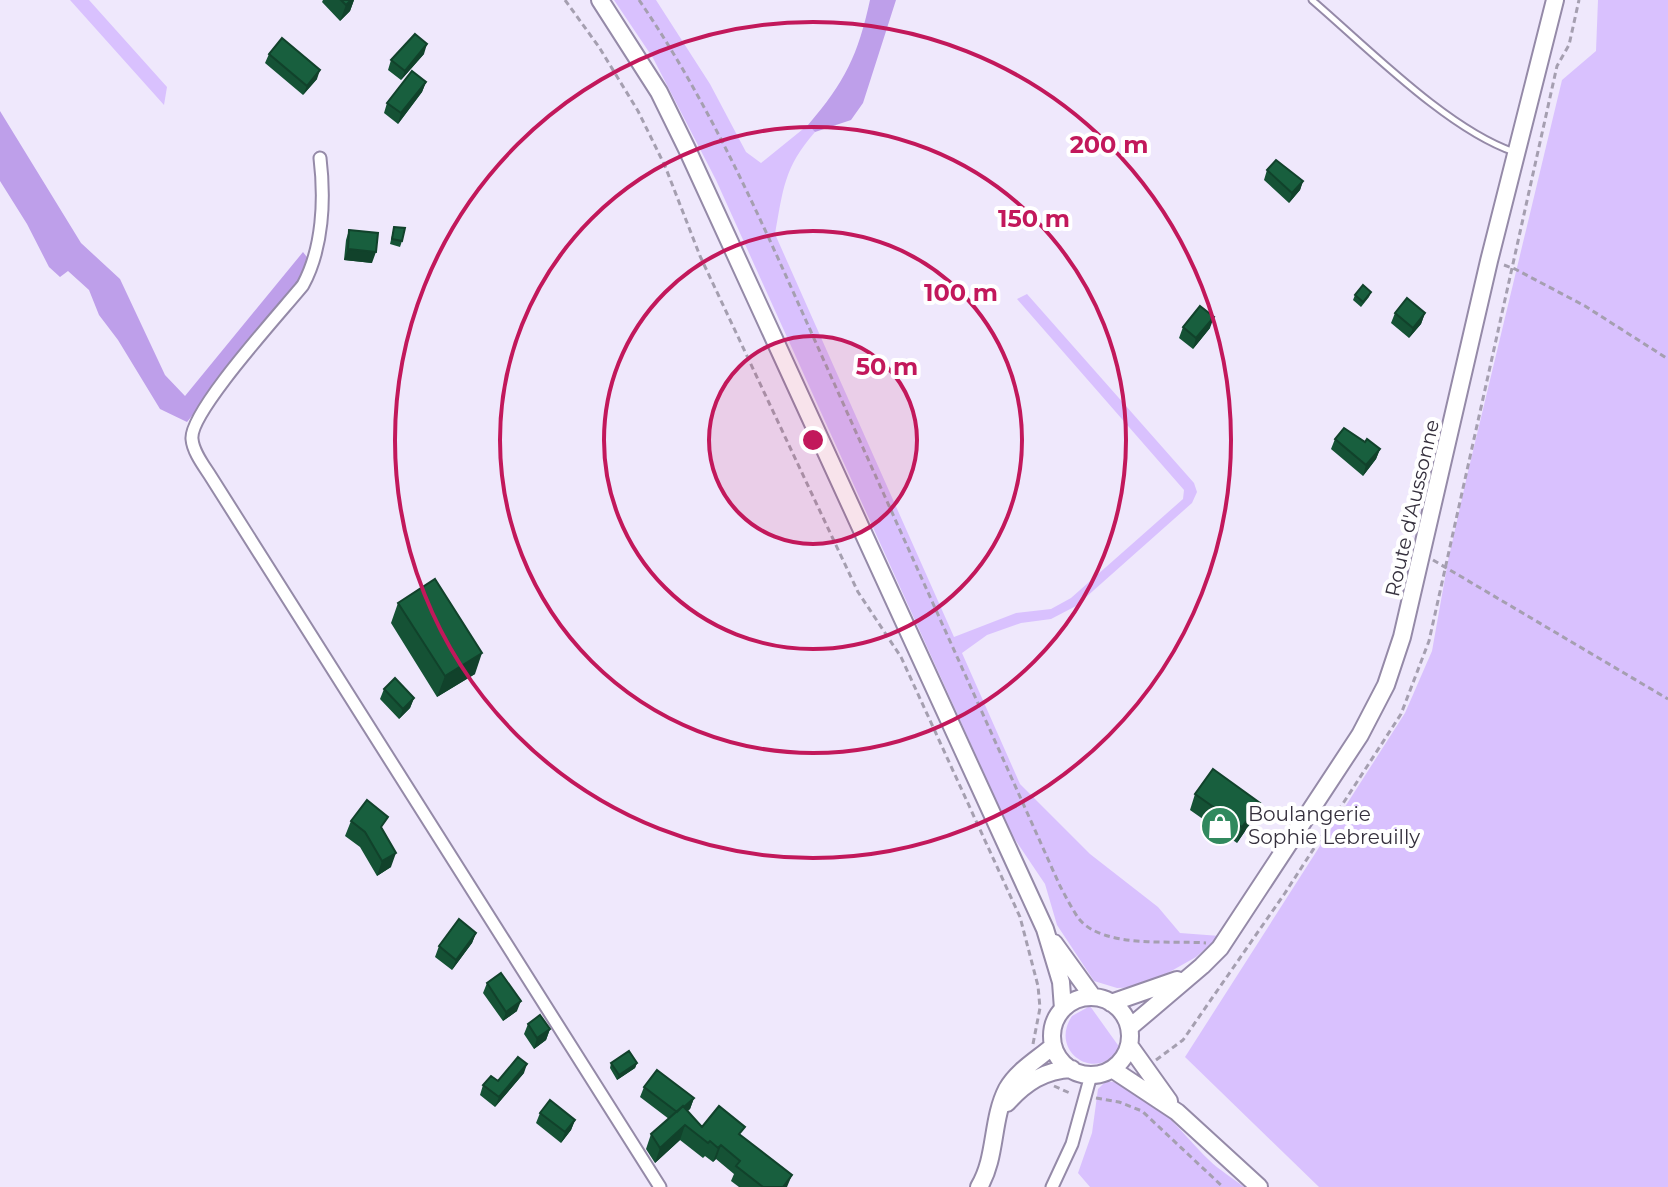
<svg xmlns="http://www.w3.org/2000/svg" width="1668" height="1187" font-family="Montserrat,sans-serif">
  <rect width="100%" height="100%" fill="#efe8fc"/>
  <path fill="#d9c1fe" d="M70,0H89L167,87L164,105Z
    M614,0H656L710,84L746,152L761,163L808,125L815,132C784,167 783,190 775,234L954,637L1016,613L1051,609L1071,598L1183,499L1184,490L1017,299L1027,294L1194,483L1197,492L1192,503L1076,606L1051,619L1021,623L987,635L962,653L1020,784L1090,854L1158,907L1180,933L1220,936L1196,957L1143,987L1117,988L1094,981L1057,925L1045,884L1012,835L716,180L653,58Z
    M1598,0H1668V1187H1319L1185,1057L1405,713L1432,651L1448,561L1467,476L1562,80L1596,51Z
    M1090,1006L1120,1048C1097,1084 1048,1052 1072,1016Z
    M1106,1081C1147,1084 1181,1133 1209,1160C1219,1170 1233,1178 1244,1187H1090L1078,1173L1092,1133L1098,1089Z"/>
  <path fill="#be9fea" d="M870,0H896L863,103L851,120L815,132L808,125C845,82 858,55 870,0Z
    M0,111L81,243L120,279L165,375L185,396L303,252L310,261L303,278L187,422L160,409L118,340L99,315L89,290L68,271L60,277L49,267L27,224L0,181Z"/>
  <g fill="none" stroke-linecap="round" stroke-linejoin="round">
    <defs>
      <path id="service" d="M1312,0C1367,47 1447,129 1514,152"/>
      <path id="minor" d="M320,158C325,199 323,248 303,285C283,310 189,412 192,439C193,452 204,466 211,477L660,1187
        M1052,1187L1072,1144L1091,1075"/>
      <path id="secondary" d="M600,0L659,92L687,149L1045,929L1061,982L1063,1009
        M1054,943L1093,997
        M1052 1036a39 39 0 1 1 78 0a39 39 0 1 1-78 0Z
        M1111,1003L1177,980
        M1129,1028L1202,966L1220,948L1360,735L1386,685L1402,637L1489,261L1555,0
        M1129,1045L1169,1101
        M1112,1069L1177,1112L1259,1187
        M1007,1103C1025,1083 1044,1070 1072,1069
        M979,1187C997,1157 991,1120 1007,1089C1017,1071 1038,1059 1053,1046"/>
    </defs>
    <use href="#service" stroke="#958aa8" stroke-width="9"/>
    <use href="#minor" stroke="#958aa8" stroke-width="15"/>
    <use href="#secondary" stroke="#958aa8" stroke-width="20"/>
    <path stroke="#a59fb0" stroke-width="3" stroke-dasharray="6 4" stroke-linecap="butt" d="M565,0L599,47L638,111L665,166L700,256L858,592L901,657L1020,917L1038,986L1040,1008L1033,1044
      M639,0C720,118 775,253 834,383C909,551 985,718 1060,886C1066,897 1072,909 1079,919C1104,949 1171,940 1206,943
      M1504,265L1515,269L1585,306L1668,359
      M1433,560L1668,699
      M1156,1060L1183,1040L1285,893L1401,714L1429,641L1557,66L1569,45L1579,0
      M1054,1086L1072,1094
      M1096,1098L1119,1102L1142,1111L1223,1187"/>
    <use href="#service" stroke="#fff" stroke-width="5"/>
    <use href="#minor" stroke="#fff" stroke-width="11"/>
    <use href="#secondary" stroke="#fff" stroke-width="16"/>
  </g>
  <path fill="#155235" d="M323,0H354L350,11L340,21L322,2Z
    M269,54L317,79L303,95L265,63Z
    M424,54L401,80L388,70L391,60Z
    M426,82L422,92L398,124L384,113L387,103Z
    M1267,170L1303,181L1300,190L1289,203L1264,180Z
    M394,227L402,241L400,247L390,244Z
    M349,230L372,263L344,260L346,240Z
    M1371,292L1369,297L1361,307L1353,300L1355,295Z
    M1395,313H1425L1421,324L1409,338L1391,323Z
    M1183,327L1210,328L1193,349L1179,338Z
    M1335,439L1365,442L1380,449L1376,459L1363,476L1331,449Z
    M398,603L475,674L437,697L391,623Z
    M384,689L414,698L410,708L399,719L380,699Z
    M1195,794L1254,818L1237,843L1190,810Z
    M351,821L383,830L391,867L377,876L360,847L345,836Z
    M476,933L472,943L452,970L435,957L439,946Z
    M487,983L517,1011L503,1021L483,993Z
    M528,1024L550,1029L546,1040L534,1049L524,1034Z
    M611,1063H637L635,1068L617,1080L610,1068Z
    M524,1073L495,1107L480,1095L483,1085Z
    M644,1087L694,1098L690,1109L687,1111L702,1127L742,1136L787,1187H739L731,1181L734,1174L716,1159L713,1162L705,1156L703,1158L680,1140L655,1163L646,1149L651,1134L669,1119L640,1097Z
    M540,1113L575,1120L571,1130L561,1143L536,1123Z"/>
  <path fill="#11422b" d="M351,0H354L350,11L340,21L346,5Z
    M427,44L424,54L401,80L405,71Z
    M320,70L317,79L303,95L307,86Z
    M426,82L422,92L398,124L401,113Z
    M1303,181L1300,190L1289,203L1292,193Z
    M348,249L376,252L372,263L344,260Z
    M1425,313L1421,324L1409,338L1413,328Z
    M1214,317L1210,328L1193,349L1196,338Z
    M1380,449L1376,459L1363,476L1366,465Z
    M482,653L475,674L437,697L445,676Z
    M414,698L410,708L399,719L403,709Z
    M1260,803L1254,818L1237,843L1242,827Z
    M396,853L391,867L377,876L382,861Z
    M476,933L472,943L452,970L456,960Z
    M521,1001L517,1011L503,1021L506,1012Z
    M550,1029L546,1040L534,1049L537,1038Z
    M637,1063L635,1068L617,1080L619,1075Z
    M527,1064L524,1073L495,1107L499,1097Z
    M694,1098L690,1109L674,1123L678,1113Z
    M575,1120L571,1130L561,1143L565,1132Z
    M685,1125L680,1140L655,1163L660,1148Z
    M721,1145L716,1159L713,1162L718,1148Z
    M792,1175L787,1187H783Z"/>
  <path fill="#185f3e" stroke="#11422b" stroke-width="2" d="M341,0H351L346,5Z
    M415,34L427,44L405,71L391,60Z
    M282,38L320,70L307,86L269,54Z
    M412,71L426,82L401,113L387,103Z
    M1276,160L1303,181L1292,193L1267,170Z
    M394,227L405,228L402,241L392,239Z
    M349,230L378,233L376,252L348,249Z
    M1363,285L1371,292L1363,302L1355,295Z
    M1407,298L1425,313L1413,328L1395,313Z
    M1200,306L1214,317L1196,338L1183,327Z
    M1344,428L1365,442L1367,439L1380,449L1366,465L1335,439Z
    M435,579L482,653L445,676L398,603Z
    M395,678L414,698L403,709L384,689Z
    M1213,769L1260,803L1242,827L1195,794Z
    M367,800L388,817L381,827L396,853L382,861L365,832L351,821Z
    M459,919L476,933L456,960L439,946Z
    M501,973L521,1001L506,1012L487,983Z
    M540,1015L550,1029L537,1038L528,1024Z
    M629,1051L637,1063L619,1075L611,1063Z
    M518,1057L527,1064L499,1097L483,1085L491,1076L498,1081Z
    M657,1070L694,1098L684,1107L683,1106L677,1112L644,1087Z
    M550,1100L575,1120L565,1132L540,1113Z
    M683,1106L702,1127L719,1106L745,1127L739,1134L792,1175L783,1187H763L736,1166L740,1161L721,1145L718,1148L710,1141L708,1143L685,1125L660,1148L651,1134Z"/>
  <circle cx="813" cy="440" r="104" fill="#c2185b" fill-opacity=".12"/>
  <g fill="none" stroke="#c2185b" stroke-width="4">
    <circle cx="813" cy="440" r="104"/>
    <circle cx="813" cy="440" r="209"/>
    <circle cx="813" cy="440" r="313"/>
    <circle cx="813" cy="440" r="418"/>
  </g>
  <defs>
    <symbol id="shop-disc" viewBox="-11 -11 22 22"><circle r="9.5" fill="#31895e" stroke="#fff"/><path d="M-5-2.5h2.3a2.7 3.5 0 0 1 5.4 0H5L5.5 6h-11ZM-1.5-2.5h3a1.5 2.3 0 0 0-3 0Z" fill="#fff"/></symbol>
  </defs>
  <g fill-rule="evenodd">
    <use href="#shop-disc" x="1198" y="804" width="44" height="44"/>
  </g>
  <g text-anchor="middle" stroke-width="8" stroke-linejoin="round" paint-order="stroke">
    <g font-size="20" fill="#35303d" stroke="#fff">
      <text transform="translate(1412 508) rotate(-77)" y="7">Route d'Aussonne</text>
    </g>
    <g font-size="20" fill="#35303d" stroke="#fff" text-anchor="start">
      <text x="1248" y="821">Boulangerie<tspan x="1248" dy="23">Sophie Lebreuilly</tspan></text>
    </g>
  </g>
  <circle cx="813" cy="440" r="12" fill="#c2185b" stroke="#fff" stroke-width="4"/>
  <g font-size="24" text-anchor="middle" font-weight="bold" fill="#c2185b" stroke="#fff" stroke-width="8" stroke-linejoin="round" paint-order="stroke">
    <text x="1109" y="153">200 m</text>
    <text x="1034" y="227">150 m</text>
    <text x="961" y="301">100 m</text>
    <text x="887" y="375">50 m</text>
  </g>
</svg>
